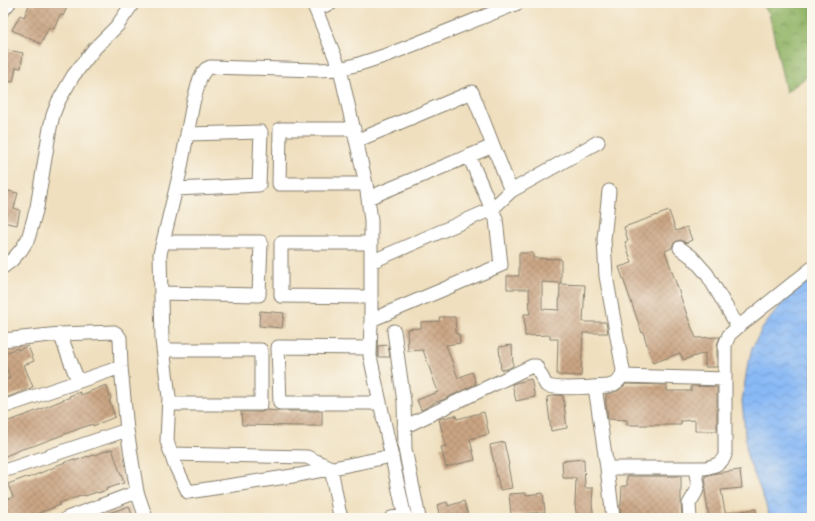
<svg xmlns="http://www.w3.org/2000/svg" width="815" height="521" font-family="Sriracha,sans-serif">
  <defs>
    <pattern id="forest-crowns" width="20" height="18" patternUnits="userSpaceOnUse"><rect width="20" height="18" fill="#94b66b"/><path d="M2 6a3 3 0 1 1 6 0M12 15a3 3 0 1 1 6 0" fill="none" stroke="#789357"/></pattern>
    <pattern id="water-waves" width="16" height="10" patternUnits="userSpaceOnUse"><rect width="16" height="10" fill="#89b9f5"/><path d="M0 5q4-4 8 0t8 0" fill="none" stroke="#769ed1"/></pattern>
    <pattern id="building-cross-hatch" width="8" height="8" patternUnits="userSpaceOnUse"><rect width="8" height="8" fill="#caa584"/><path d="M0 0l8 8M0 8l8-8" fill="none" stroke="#ad8d71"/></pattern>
  </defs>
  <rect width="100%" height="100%" fill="#fbf7ec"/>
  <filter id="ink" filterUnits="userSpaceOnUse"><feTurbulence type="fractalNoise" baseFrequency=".025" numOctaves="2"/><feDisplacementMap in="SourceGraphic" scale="8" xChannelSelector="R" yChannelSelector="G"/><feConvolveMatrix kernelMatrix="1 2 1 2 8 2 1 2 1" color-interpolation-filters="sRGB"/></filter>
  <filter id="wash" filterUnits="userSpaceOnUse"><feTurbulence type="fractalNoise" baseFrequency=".012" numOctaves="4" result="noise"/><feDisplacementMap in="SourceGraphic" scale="16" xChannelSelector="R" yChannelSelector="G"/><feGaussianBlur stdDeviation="0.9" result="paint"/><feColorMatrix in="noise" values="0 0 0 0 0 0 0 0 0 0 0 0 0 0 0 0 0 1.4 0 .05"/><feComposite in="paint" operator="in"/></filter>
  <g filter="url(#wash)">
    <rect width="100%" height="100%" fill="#efdfbe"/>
    <path fill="url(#forest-crowns)" stroke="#586944" d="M761,3H812V73L786,92L769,13Z"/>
    <path fill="url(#water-waves)" stroke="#526a88" d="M812,278V518H770L764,499L747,456L742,401L747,369L752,348L762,329L782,303Z"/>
    <g id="blocks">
      <path fill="url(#building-cross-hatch)" d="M30,3L35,6L36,3H69L63,16L60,15L54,29L49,27L41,44L12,30L20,15L24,17Z
        M3,49L23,53L21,68L16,67L13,82L3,81Z
        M3,190L18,193L14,208L20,210L17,225L3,222Z
        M669,211L676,231L687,227L692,240L686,243L681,240L677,241L673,244L672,248L665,251L688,318L696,338L720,337L717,345V367H705V353L683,360L680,353L653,363L643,332L642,333L619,267L632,263L625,242L628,241L624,227Z
        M519,253H533V258L561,259V283L542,282V309L559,310L560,284L585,285L583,322H606L608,333H583L581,376L557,375L558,339H550V335L525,336L524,314H530L529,289H507V276H519Z
        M260,311L284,313L282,328L259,326Z
        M439,317H455L456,334H459L460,343L446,345L458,378L472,372L476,384L442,400L433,403V404L421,410L417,400L438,392L423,350L408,351L407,329L421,328V322L440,321Z
        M388,345L390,357H378V346Z
        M512,345L513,366L507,369L501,370L499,347Z
        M28,346L34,361L24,365L33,387L3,399V381L10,378L3,360V354L17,348L18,350Z
        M531,379L535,397L516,401L512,384Z
        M626,384L667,385V391H691V386L717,387V431H695V420L681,421V425H627V420L608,419L606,403V394L618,391Z
        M106,385L111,399L109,400L115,417L93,426V424L81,428L33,446L22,449L3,457V423L26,415L70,397L69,396L80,392L81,395Z
        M559,395L563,396L567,428L551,431L547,397Z
        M266,410L280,411H322V426H295L242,425L241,412H261Z
        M484,412L489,434L470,439L475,460L446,467L441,447L446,446L439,419L456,415L457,419Z
        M504,442L509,465H508L512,488L500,490L490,445Z
        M112,449L124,483L106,489L107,490L98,493L97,492L85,496L84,495L59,503L60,505L26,518H3V501L13,497L8,484L27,477L28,478L55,467V466L74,459L75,461L88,456V457Z
        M584,459L585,488H593L592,504L594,518H577L575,505L576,478H563L562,461Z
        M740,470L742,488L721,490L726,517L709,518L705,491L706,484L705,476L717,473Z
        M627,476H681V505L682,518H645V516L621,518L620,505H621L622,486H627Z
        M526,493V495L543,493L545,512L511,515L509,494Z
        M464,501L469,518H440L437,505L447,502L448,506Z
        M129,506L133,518H98V517Z
        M756,509L757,518H728L727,513Z"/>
    </g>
  </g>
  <g filter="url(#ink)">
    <use href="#blocks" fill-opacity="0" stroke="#867e6d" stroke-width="1"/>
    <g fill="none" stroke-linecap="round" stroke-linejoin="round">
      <defs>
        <path id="street" d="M313,3L340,69L366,184L371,220V320L370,356L405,518
          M316,9L332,3
          M3,10L9,3
          M354,129H280L279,184H366
          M356,141L472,92L511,191L598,142
          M176,189L259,185L261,132L187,134
          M368,198L493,146
          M680,248L692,257L707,274L738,327
          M371,262L492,209L511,191
          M3,267L12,260L21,250L28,239L37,207L50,128L53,115L58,102L73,76L95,48L117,26L133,3
          M161,293L259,295L261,242H163
          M371,297L281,296V243H371
          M371,320L501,265L496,219L469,156
          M394,331L404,402L405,449L419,518
          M60,334L78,381
          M3,340L60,334L114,332L117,334L120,338L121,367L127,430L137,492L146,518
          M370,348L278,347L280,403H380
          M163,350H261V404H169
          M622,376L725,379
          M595,387L607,468
          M3,407L121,367
          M404,427L532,366H536L546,385C555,390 595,387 608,386C617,384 622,380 623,370L606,276L604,239L609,191
          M171,454L307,457L331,468L339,511L342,518
          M392,456L299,475L188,492L174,463L167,441L169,397L162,340L160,254L180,172L193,103L200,78L203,73L206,69L210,67L317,70L340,69L359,64L390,54L518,3
          M10,469L127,430
          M67,518L137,492
          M391,518L405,515
          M613,518L607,468H705C714,466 722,464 725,455V345L729,335L738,327L812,268
          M690,518L689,504L696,492L698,485L695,468"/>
      </defs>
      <use href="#street" stroke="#867e6d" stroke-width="15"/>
      <use href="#street" stroke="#fff" stroke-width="13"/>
    </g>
  </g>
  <rect width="815" height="521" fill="none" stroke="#fbf7ec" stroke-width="16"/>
</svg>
